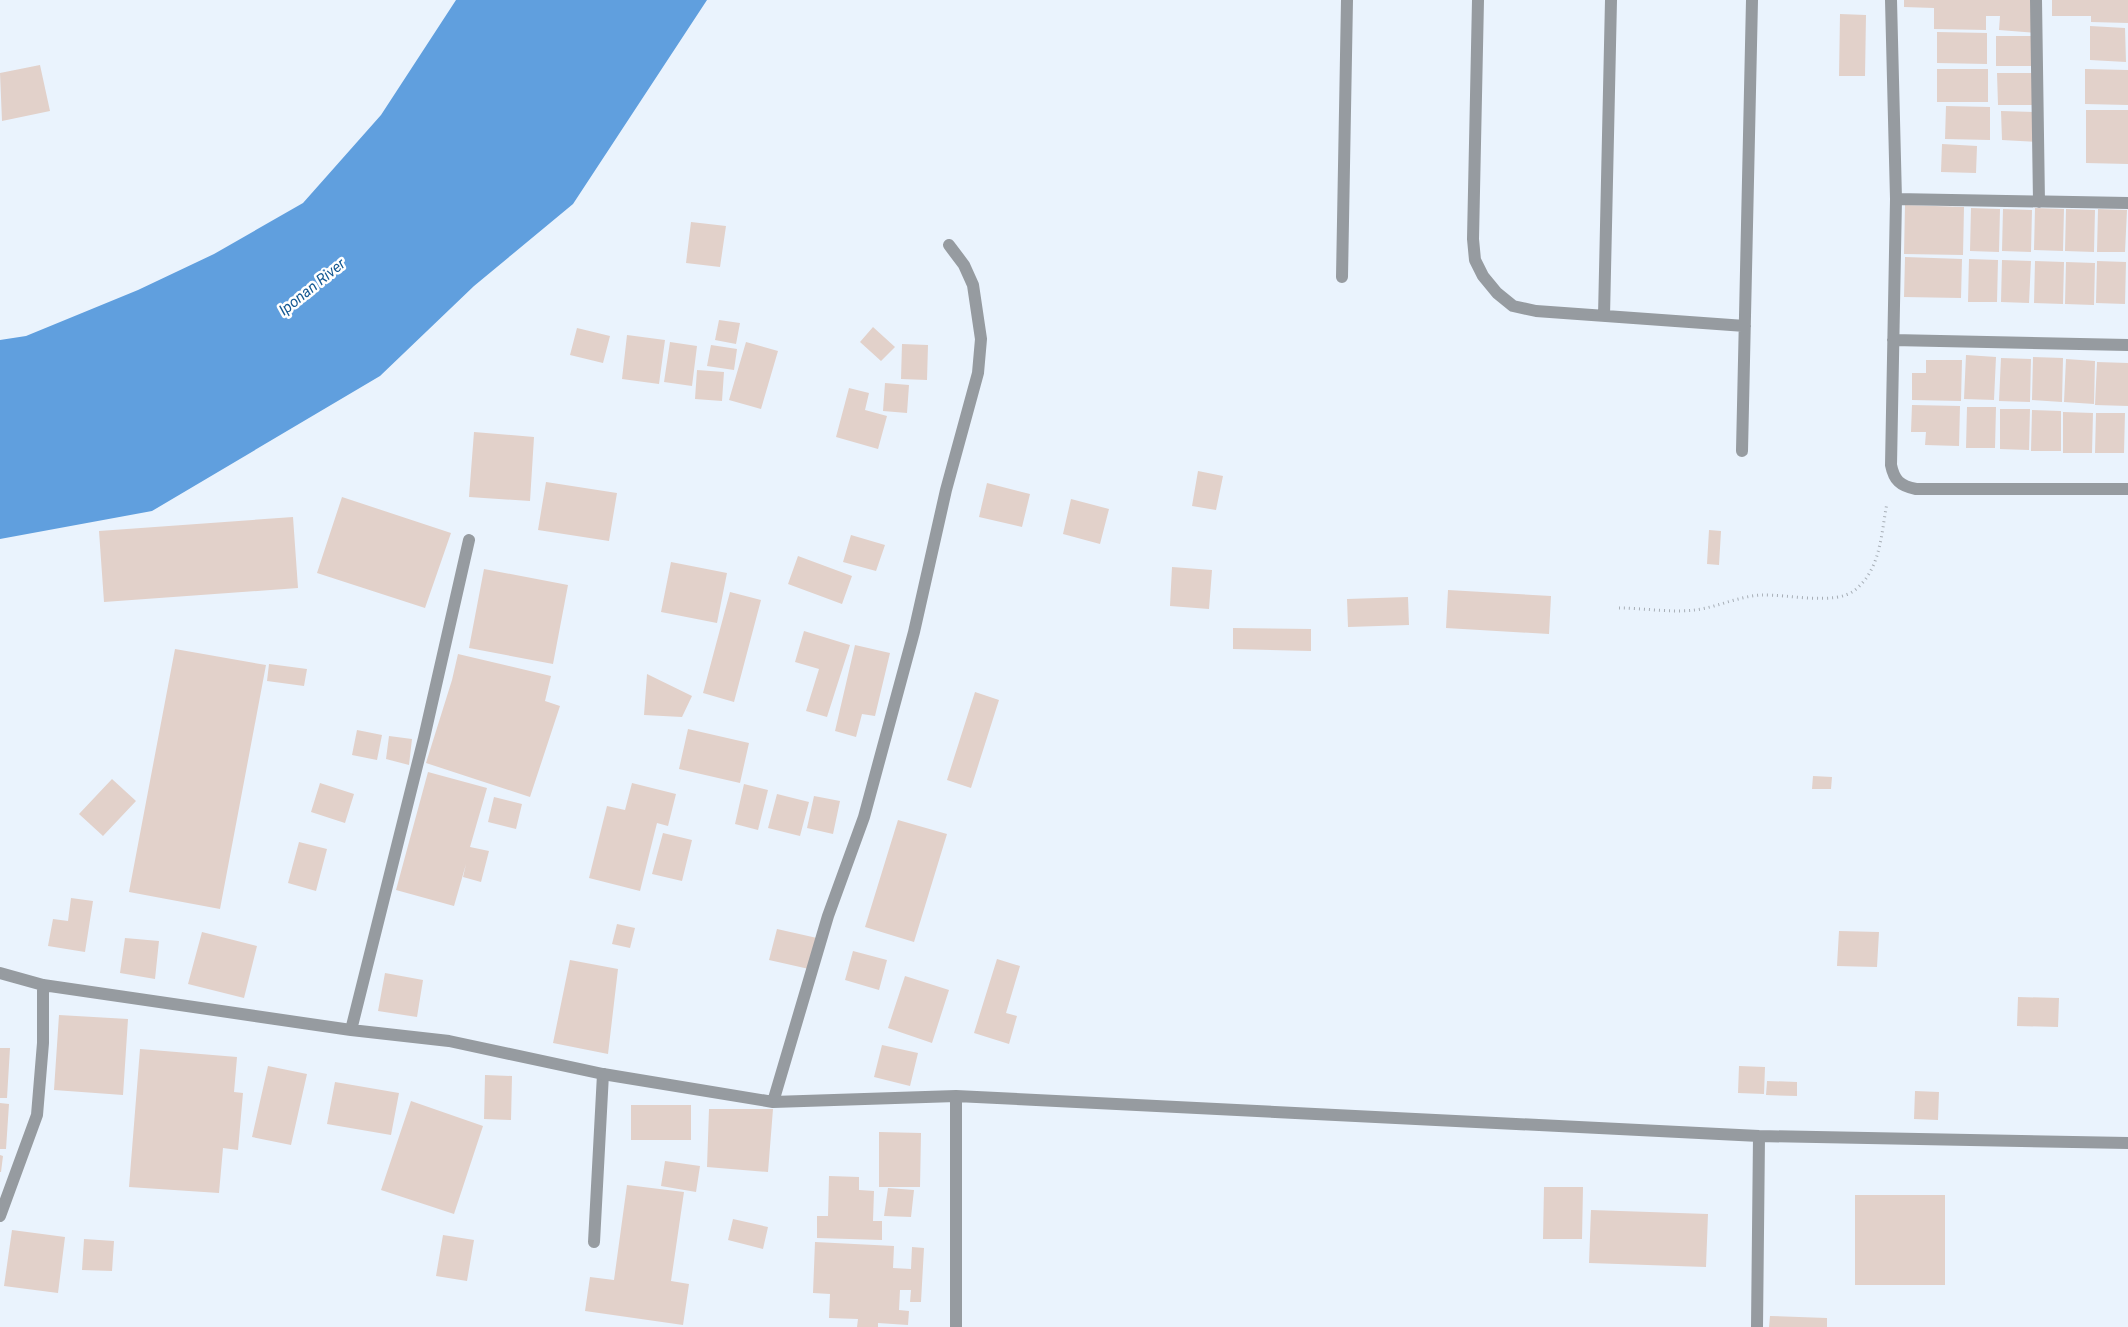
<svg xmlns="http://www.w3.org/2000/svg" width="2128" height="1327" font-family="Roboto,sans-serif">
  <rect width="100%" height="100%" fill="#eaf3fd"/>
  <path fill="#609fde" d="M456,0H707L573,204L474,286L380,376L152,511L0,539V340L26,336L138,290L214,254L303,203L381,115Z"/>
  <path fill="#e2d1ca" d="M1904,0H2040L2037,33L1999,30L2000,16H1986V30L1934,29V8L1904,7Z
    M2052,0H2128V23L2091,22V16H2052Z
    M1840,14L1866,15L1865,76H1839Z
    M2090,26L2125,28L2126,62L2090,60Z
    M1937,32L1987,33V64L1937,63Z
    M1996,36H2040V66H1996Z
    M40,65L50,111L2,121L0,73Z
    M1937,69H1988V102H1937Z
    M2085,69L2128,70V105L2085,104Z
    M1997,73H2039V105H1998Z
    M1946,106L1990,107V140L1945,139Z
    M2086,110H2128V164L2086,163Z
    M2001,111L2035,112L2037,142L2002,140Z
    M1942,144L1977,146L1976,173L1941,172Z
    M1905,205L1964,207L1963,255L1904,254Z
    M1971,208L2000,209L1999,252L1970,251Z
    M2035,208L2064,209L2063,251L2034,250Z
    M2003,209L2032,210L2031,252L2002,251Z
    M2066,209L2095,210L2094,252L2065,251Z
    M2098,209L2127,210L2125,252H2097Z
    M691,222L726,226L720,267L686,263Z
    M1905,257L1962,259L1961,298L1904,297Z
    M1969,259L1998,260L1997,302H1968Z
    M2002,260L2031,261L2029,303L2001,302Z
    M2035,261L2064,262L2063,304L2034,303Z
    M2097,261L2126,262L2125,304L2096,303Z
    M2066,262L2095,263L2094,305L2065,304Z
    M719,320L740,323L736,344L715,340Z
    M873,327L895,347L881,361L860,342Z
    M577,328L610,336L603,363L570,355Z
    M627,335L665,340L659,384L622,379Z
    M670,342L697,346L692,386L664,382Z
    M746,342L778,351L761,409L729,400Z
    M902,344L928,345L927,380L901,379Z
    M711,345L737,349L734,370L707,366Z
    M1966,355L1996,357L1994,400L1964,399Z
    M2033,357L2063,358L2062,402L2032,400Z
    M2001,358L2031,359L2030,402L1999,401Z
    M2066,359L2095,361L2094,404L2064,402Z
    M1926,360H1962L1961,401L1912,400V373H1926Z
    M2097,362L2128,363V406L2095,405Z
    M697,370L724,372L722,401L695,399Z
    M885,383L909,385L907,413L883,411Z
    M849,388L869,393L865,410L887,416L878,449L836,437Z
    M1912,405L1960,406L1959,446L1925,445L1926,432H1911Z
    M1967,407H1996L1995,448H1966Z
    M2000,409H2030L2029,450L2000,449Z
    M2032,410L2061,411V451H2031Z
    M2063,412L2093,413L2092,453H2063Z
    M2096,413H2125L2124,453H2095Z
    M474,432L534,437L530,501L469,497Z
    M1198,471L1223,476L1216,510L1192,506Z
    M546,482L617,493L609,541L538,530Z
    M987,483L1030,494L1022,527L979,517Z
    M342,497L451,533L425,608L317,573Z
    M1071,499L1109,509L1100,544L1063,534Z
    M293,517L298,588L104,602L99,531Z
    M1709,530L1721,531L1719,565L1707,564Z
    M851,535L885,545L876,571L843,562Z
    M798,556L852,576L842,604L788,584Z
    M671,562L727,573L717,623L661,612Z
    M1172,567L1212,570L1209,609L1170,606Z
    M484,569L568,585L553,664L469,648Z
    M1448,590L1551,596L1549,634L1446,628Z
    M730,592L761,600L734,702L703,693Z
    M1408,597L1409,625L1348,627L1347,599Z
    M1233,628L1311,629V651L1233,649Z
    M804,631L850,645L827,717L806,711L819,669L795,662Z
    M855,645L890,653L875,716L862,714L856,737L835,731Z
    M175,649L266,665L220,909L129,892Z
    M458,654L551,676L545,701L560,706L530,797L426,763L452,680Z
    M269,664L307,669L304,686L267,681Z
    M647,674L692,696L682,717L644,715Z
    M975,692L999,700L971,788L947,780Z
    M688,729L749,743L740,783L679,769Z
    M357,730L382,735L377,760L352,755Z
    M389,736L412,739L409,765L386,759Z
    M428,772L487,788L470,847L489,851L481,882L463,877L466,864L454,906L396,890Z
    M1813,776L1832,777L1831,789H1812Z
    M112,779L136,801L103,836L79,814Z
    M320,783L354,794L345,823L311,812Z
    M632,783L676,794L668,826L657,823L640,891L589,878L607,806L625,810Z
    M744,784L768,790L758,830L735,824Z
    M777,794L809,802L800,836L768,828Z
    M814,796L840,801L833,834L807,828Z
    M494,797L522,804L516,829L488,822Z
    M898,820L947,834L914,942L865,927Z
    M663,833L692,840L682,881L652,874Z
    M299,842L327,849L316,891L288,883Z
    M71,898L93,901L85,952L48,946L53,919L68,921Z
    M617,924L635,928L630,948L612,944Z
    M777,929L817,938L809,969L769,960Z
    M1839,931L1879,932L1877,967L1837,966Z
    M202,932L257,946L244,998L188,984Z
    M125,938L159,941L155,979L120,973Z
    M853,951L887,960L879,990L845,980Z
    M997,959L1020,966L1006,1013L1017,1016L1009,1044L974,1033Z
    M570,960L618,969L608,1054L553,1043Z
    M385,973L423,980L417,1017L378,1011Z
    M905,976L949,990L932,1043L888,1028Z
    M2018,997L2059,998L2058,1027L2017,1026Z
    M59,1015L128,1019L123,1095L54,1090Z
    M882,1045L918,1053L910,1086L874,1077Z
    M0,1048H10L7,1098H0Z
    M140,1049L237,1057L234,1092L243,1093L238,1150L223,1148L219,1193L129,1187Z
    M268,1066L307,1074L291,1145L252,1137Z
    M1739,1066L1765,1067L1764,1094L1738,1093Z
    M485,1075L512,1076L511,1120L484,1119Z
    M1767,1081L1797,1082V1096L1766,1095Z
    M335,1082L399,1093L391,1135L327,1124Z
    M1915,1091L1939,1092L1938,1120L1914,1119Z
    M411,1101L483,1126L454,1214L381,1190Z
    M0,1103L9,1104L6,1149H0Z
    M631,1105H691V1140H631Z
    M709,1109H773L768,1172L707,1167Z
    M879,1132L921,1133L920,1187H879Z
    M0,1155L3,1156L1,1172H0Z
    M665,1161L700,1166L696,1192L661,1186Z
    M829,1176L859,1177V1190L874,1191L873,1221H882V1240L817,1238V1216H828Z
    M627,1185L684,1192L671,1281L689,1284L683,1325L585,1311L590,1277L614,1280Z
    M1544,1187H1583L1582,1239H1543Z
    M888,1188L914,1190L911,1217L884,1216Z
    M1855,1195H1945V1285H1855Z
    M1591,1210L1708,1214L1706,1267L1589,1263Z
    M733,1219L768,1227L763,1249L728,1240Z
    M12,1230L65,1237L58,1293L4,1286Z
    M443,1235L474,1240L467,1281L436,1276Z
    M84,1239L114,1241L112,1271L82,1270Z
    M815,1242L894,1246L893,1268L911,1269L912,1247L924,1248L921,1302H910L911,1290H900L899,1310L909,1311L908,1325L878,1323V1327H857L858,1319L829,1318L830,1294L813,1293Z
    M1770,1316L1827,1318V1327H1769Z"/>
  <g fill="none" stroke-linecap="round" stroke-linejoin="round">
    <path stroke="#a7aeb6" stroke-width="3" stroke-dasharray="1 4" stroke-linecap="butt" d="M1619,608C1643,608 1672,613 1695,610C1718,607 1739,596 1762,595C1787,594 1835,606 1855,590C1881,569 1881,534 1887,503"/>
    <path stroke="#969ba0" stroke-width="12" d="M594,1242L603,1074"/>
    <path stroke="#969ba0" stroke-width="12" d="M1478,0L1473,239L1475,260L1483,276L1497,293L1513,306L1536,311L1745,326
      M1891,0L1896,199L1891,465C1894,480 1900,486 1916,489H2128
      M2036,0L2039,202
      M1896,199L2128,203
      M1342,277L1347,0
      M1604,316L1611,0
      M1893,340L2128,345
      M1742,451L1752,0
      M0,973L43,985L351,1030L449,1041L603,1074L773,1102L956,1096L1759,1136L2128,1143
      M351,1030L424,738L469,540
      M773,1102L828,916L864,817L914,632L946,490L978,373L981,339L973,285L964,265L949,245
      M0,1216L37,1115L43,1043V985
      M956,1327V1096
      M1757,1327L1759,1136"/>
  </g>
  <g text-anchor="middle" stroke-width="5" stroke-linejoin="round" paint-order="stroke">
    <g font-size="15" font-style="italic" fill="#155993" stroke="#fff">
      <text transform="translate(312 287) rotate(-39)" y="5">Iponan River</text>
    </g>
  </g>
</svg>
